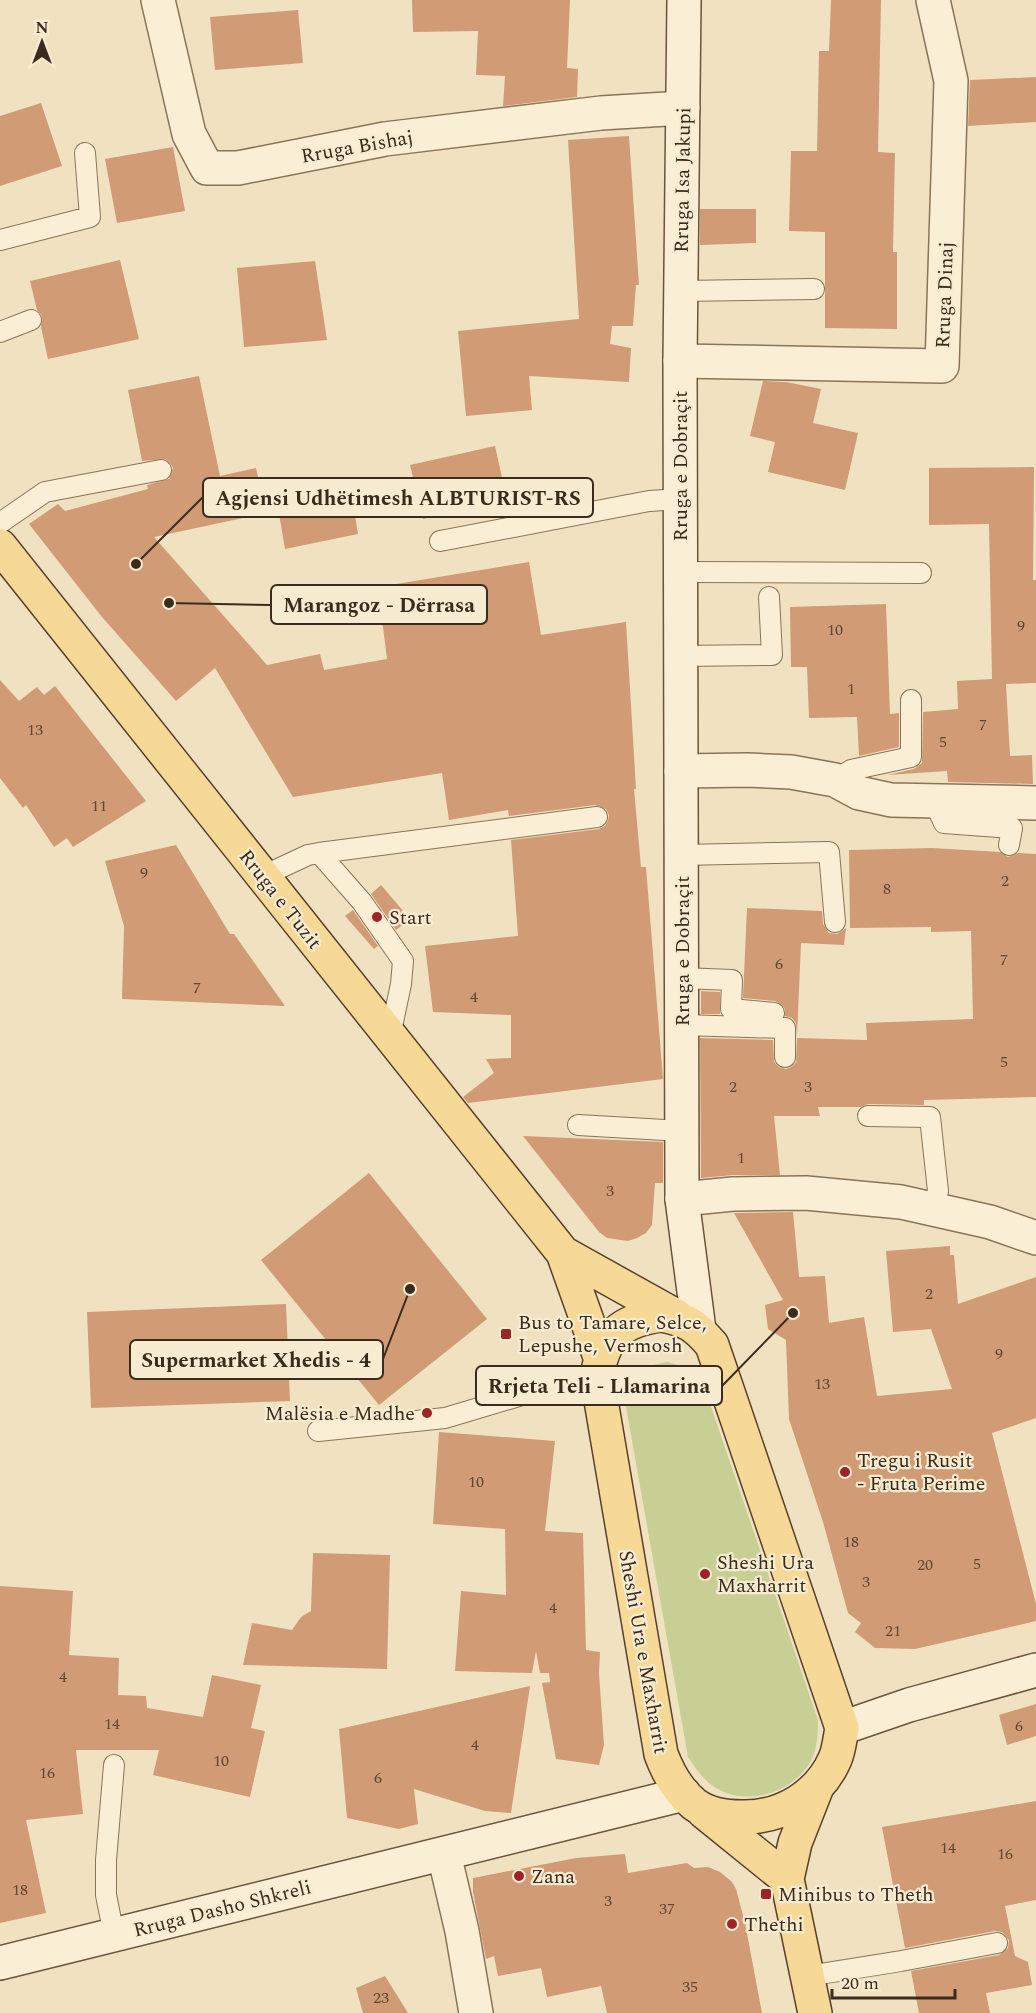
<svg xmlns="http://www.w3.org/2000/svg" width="1036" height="2013" font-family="Spectral,serif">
  <rect width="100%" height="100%" fill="#f0e2c1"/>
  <path fill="#c8cf94" d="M668,1362C684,1366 692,1371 703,1383L818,1720C818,1734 817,1749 811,1761C793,1793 747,1807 716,1788C704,1781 696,1769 688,1757L626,1407C628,1379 640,1365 668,1362Z"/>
  <path fill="#d09b75" d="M412,0H570L567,68L578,69L577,97L503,106L505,76L476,75L478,31L413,32Z
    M831,0H881L878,152L895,153L893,252H897V329L825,328V232L789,231L791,151H817L819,51H829Z
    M298,10L303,63L215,70L210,17Z
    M1036,77V122L968,126L970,80Z
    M41,103L62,166L0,186V116Z
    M629,136L639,285H636L633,326H612L610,344L631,348L629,382L529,376L532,410L466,416L458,331L579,319L568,140Z
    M173,147L185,211L117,223L105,159Z
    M700,209H756V243L700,245Z
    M120,260L139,339L48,359L41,327L42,316L37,310L30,281Z
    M315,261L327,340L244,347L237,268Z
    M199,376L220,476L256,468L266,513L154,537L267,665L320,654L324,670L387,659L378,587L529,562L541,635L626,622L636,789H634L641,867H646L663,1079L468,1103L463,1097L494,1073L486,1059L511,1058V1015L433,1012L425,946L518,936L511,840L599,829L605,826L608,821L609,815L606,809L595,805L509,816L508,810L449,820L442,773L293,797L215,668L176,701L102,617L29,524L58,504L65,511L148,489L147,485L169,479L173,468L170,463L165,459L142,461L128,390Z
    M763,381L786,382L821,389L813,423L858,433L845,490L768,472L775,442L750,436Z
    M495,446L507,500L423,519L410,465Z
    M1034,467L1033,580H1036V683L1006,684L1010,756L1032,755L1033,784L948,782L947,771L887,775L914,769L922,763L923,712L958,709L957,681L992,679L989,524L929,525V468Z
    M350,484L358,534L285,549L276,496Z
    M886,604L890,714L899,713V747L859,756L857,717L809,718L807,667H791L790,607Z
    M0,680L19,701L37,687L44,695L55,686L146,801L73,847L67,838L54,847L26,805L23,808L0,778Z
    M176,845L230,934H234L285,1006L122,999L124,926L105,861Z
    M932,848L1000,852L1008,857L1018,853L1036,854V1097L924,1100V1105L868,1104L861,1107H818L820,1116H774L780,1175H733L701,1178L700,1038L773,1040L774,1062L779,1067L786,1069L791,1067L796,1062L797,1038L867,1040L866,1023L973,1019L971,931L931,932V927L850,928L849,850Z
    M381,885L410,919L396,930L371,894Z
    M747,908L822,911L823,924L829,933L837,934L846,928L844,945L801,943L797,1037L796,1023L792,1018L785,1016V1009L781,1004L775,1001L743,998Z
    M353,910L378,946L374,949L345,916Z
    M701,991L720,992V1014H701Z
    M523,1136L663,1142V1183H655L652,1225L646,1233L637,1238L628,1241L607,1238L599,1232Z
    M369,1173L487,1319L379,1405L261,1260Z
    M793,1212L799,1277L825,1276L829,1323L864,1317L877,1396L952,1389L931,1329L893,1332L886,1251L950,1246V1255H954L958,1304L1036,1277V1418L992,1433L1036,1604V1621L915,1649L875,1648L855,1632L861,1623L848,1613L823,1522L789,1419L786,1340L768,1329L765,1305L783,1300L734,1213Z
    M286,1304L290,1401L91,1408L87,1312Z
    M439,1432L555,1441L545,1531L583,1533L586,1650L600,1652L599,1673L604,1745L599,1765L556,1759L542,1683L550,1682L549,1673H540L536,1651L532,1673L455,1671L461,1591L506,1595L505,1529L433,1524Z
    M313,1553L390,1555L387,1669L243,1665L252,1623L292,1630L301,1617L311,1611Z
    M0,1586L73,1591L69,1655L119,1658L118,1695L146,1696L147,1708L203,1717L212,1675L261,1685L251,1728L265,1731L250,1797L153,1775L159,1750H76L83,1814L26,1820L46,1913L0,1923Z
    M530,1686L511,1813L485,1811L414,1789L418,1824L399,1829L347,1818L339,1729Z
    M1036,1704V1736L1007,1745L999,1715Z
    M1036,1801V1900L1005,1906L1015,1956L1028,1962L1032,1985L986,1993L990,2013H919L911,1971L999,1955L1008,1948L1009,1940L1002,1932L995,1931L905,1948L882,1827Z
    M625,1854L628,1873L687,1863L694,1868L708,1867L720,1872L732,1882L736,1889L745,1923L762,2013H607L601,1986L547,1997L541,1968L498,1976L494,1956L486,1959L473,1892V1878L576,1858Z
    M385,1976L408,2013H363L356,1988Z"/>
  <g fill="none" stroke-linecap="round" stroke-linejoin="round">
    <defs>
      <path id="lane" d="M0,240L90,217L85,153
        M681,291L814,289
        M0,332L31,320
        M0,523L45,492L161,470
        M440,541L649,501L680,499
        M680,572L921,573
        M681,656L772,655L769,597
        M835,780L851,770L911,757V700
        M934,801L944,823L1012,828L1009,845
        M319,853L362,902L403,961L401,984L390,1036
        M681,855L829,852L835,922
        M263,876L308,855L319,853L597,817
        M682,978L732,980L731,1009L774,1013
        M682,1025L785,1028V1057
        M868,1116L930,1117L938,1191L933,1209
        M578,1125L682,1131
        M318,1431L445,1418L559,1384L598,1383
        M114,1765L106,1860V1895L114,1935
        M807,1976L901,1961L997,1943"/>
      <path id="street" d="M158,0L189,134L207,168H238L385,139L601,113L683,108
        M680,361L942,366L951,81L933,0
        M681,771L748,770L791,772L835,780L859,793L891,800L1036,803
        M682,1199L733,1194L806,1193L901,1202L990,1222L1036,1238
        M444,1854L462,1931L476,2013"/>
      <path id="secondary" d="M684,0L680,361L682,1199L699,1330
        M842,1728L909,1705L1036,1670
        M0,1963L684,1794"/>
      <path id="primary" d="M0,546L563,1253L600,1357
        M563,1253L676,1316
        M662,1315C687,1320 695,1325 712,1345L842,1728C840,1738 839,1750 835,1759C819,1796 781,1818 742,1817C727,1817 707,1814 694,1804C678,1791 668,1773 661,1754L597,1377C603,1336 621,1320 662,1315Z
        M704,1812L787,1879
        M815,2013L787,1879L795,1843L817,1787"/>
    </defs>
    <use href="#lane" stroke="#8b7357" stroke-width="22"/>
    <use href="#street" stroke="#8b7357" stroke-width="36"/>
    <use href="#secondary" stroke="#6c533b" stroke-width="36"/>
    <use href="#primary" stroke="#58402c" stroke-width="36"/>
    <use href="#lane" stroke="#faefd5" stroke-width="20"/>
    <use href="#street" stroke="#faefd5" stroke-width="33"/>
    <use href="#secondary" stroke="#faefd5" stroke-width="33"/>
    <use href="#primary" stroke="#f6d897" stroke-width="33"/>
  </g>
  <g fill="#9d2426" stroke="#f7ecd1" stroke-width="2">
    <circle cx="377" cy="917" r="6"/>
    <rect x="500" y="1328" width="12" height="12" rx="3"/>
    <circle cx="427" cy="1413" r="6"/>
    <circle cx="845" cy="1472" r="6"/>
    <circle cx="705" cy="1574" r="6"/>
    <circle cx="519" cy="1876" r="6"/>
    <rect x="760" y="1888" width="12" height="12" rx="3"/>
    <circle cx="732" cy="1924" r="6"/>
  </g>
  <g text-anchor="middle" stroke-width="4.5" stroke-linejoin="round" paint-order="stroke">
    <g font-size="16" fill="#604733">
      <text x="1021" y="631">9</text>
      <text x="835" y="635">10</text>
      <text x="851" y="694">1</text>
      <text x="983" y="730">7</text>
      <text x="35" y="735">13</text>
      <text x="943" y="747">5</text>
      <text x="99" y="811">11</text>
      <text x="144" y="878">9</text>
      <text x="1005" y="886">2</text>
      <text x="887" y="894">8</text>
      <text x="1004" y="965">7</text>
      <text x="779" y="969">6</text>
      <text x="197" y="993">7</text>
      <text x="474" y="1002">4</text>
      <text x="1004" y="1067">5</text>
      <text x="733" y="1092">2</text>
      <text x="808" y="1092">3</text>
      <text x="741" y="1163">1</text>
      <text x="610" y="1196">3</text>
      <text x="929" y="1299">2</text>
      <text x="999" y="1359">9</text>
      <text x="822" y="1389">13</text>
      <text x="476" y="1487">10</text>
      <text x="851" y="1547">18</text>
      <text x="977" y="1569">5</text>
      <text x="925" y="1570">20</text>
      <text x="866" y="1587">3</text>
      <text x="553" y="1613">4</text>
      <text x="893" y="1636">21</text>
      <text x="63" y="1682">4</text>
      <text x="112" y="1729">14</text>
      <text x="1019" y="1731">6</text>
      <text x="475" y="1750">4</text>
      <text x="221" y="1766">10</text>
      <text x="47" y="1778">16</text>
      <text x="378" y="1783">6</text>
      <text x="948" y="1853">14</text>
      <text x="1005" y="1859">16</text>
      <text x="20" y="1895">18</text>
      <text x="608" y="1906">3</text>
      <text x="667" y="1914">37</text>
      <text x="690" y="1992">35</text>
      <text x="381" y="2003">23</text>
    </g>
    <g font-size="20" fill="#3a2b1d" stroke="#f7ecd1">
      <text transform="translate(357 146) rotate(-10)" y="7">Rruga Bishaj</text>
      <text transform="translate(682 180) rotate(-89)" y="7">Rruga Isa Jakupi</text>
      <text transform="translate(944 295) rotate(-88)" y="7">Rruga Dinaj</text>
      <text transform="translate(680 466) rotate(-90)" y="7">Rruga e Dobraçit</text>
      <text transform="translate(281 899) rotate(52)" y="7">Rruga e Tuzit</text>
      <text transform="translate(682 951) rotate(-90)" y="7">Rruga e Dobraçit</text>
      <text transform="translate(644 1652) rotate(80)" y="7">Sheshi Ura e Maxharrit</text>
      <text transform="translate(222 1908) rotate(-14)" y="7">Rruga Dasho Shkreli</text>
    </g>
    <g font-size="20" fill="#3a2b1d" stroke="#f7ecd1" text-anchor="start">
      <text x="389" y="924">Start</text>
      <text x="518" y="1329">Bus to Tamare, Selce,<tspan x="518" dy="23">Lepushe, Vermosh</tspan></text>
      <text x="415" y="1420" text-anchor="end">Malësia e Madhe</text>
      <text x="857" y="1467">Tregu i Rusit<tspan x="857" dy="23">- Fruta Perime</tspan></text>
      <text x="717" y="1569">Sheshi Ura<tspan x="717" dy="23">Maxharrit</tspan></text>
      <text x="531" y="1883">Zana</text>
      <text x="778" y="1901">Minibus to Theth</text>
      <text x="744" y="1931">Thethi</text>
    </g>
  </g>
  <path fill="none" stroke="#3a2b1d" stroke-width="2" d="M136 564L203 497M169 603L271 605M410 1289L383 1359M793 1313L722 1386"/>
  <g fill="#3a2b1d" stroke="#f7ecd1" stroke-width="2">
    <circle cx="136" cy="564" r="6"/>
    <circle cx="169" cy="603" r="6"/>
    <circle cx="410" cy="1289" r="6"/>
    <circle cx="793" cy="1313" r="6"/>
  </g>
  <g fill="#f7ecd1" stroke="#3a2b1d" stroke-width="2">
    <rect x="203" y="478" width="390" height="39" rx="6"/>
    <rect x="271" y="585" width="216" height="39" rx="6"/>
    <rect x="130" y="1340" width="253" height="39" rx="6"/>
    <rect x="476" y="1366" width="246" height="39" rx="6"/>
  </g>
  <g font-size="21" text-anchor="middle" font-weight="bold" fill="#3a2b1d">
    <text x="398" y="505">Agjensi Udhëtimesh ALBTURIST-RS</text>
    <text x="379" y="612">Marangoz - Dërrasa</text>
    <text x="256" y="1367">Supermarket Xhedis - 4</text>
    <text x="599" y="1393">Rrjeta Teli - Llamarina</text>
  </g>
  <g transform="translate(42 42)" stroke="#f7ecd1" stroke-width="4.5" paint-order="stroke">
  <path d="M0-4.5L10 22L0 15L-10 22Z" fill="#3a2b1d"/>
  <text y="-9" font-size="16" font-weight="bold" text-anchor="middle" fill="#3a2b1d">N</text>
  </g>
  <path d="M832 1989v9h123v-9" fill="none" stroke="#3a2b1d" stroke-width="3"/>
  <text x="841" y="1989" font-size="18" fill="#3a2b1d" stroke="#f7ecd1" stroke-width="4.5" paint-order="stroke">20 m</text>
</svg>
